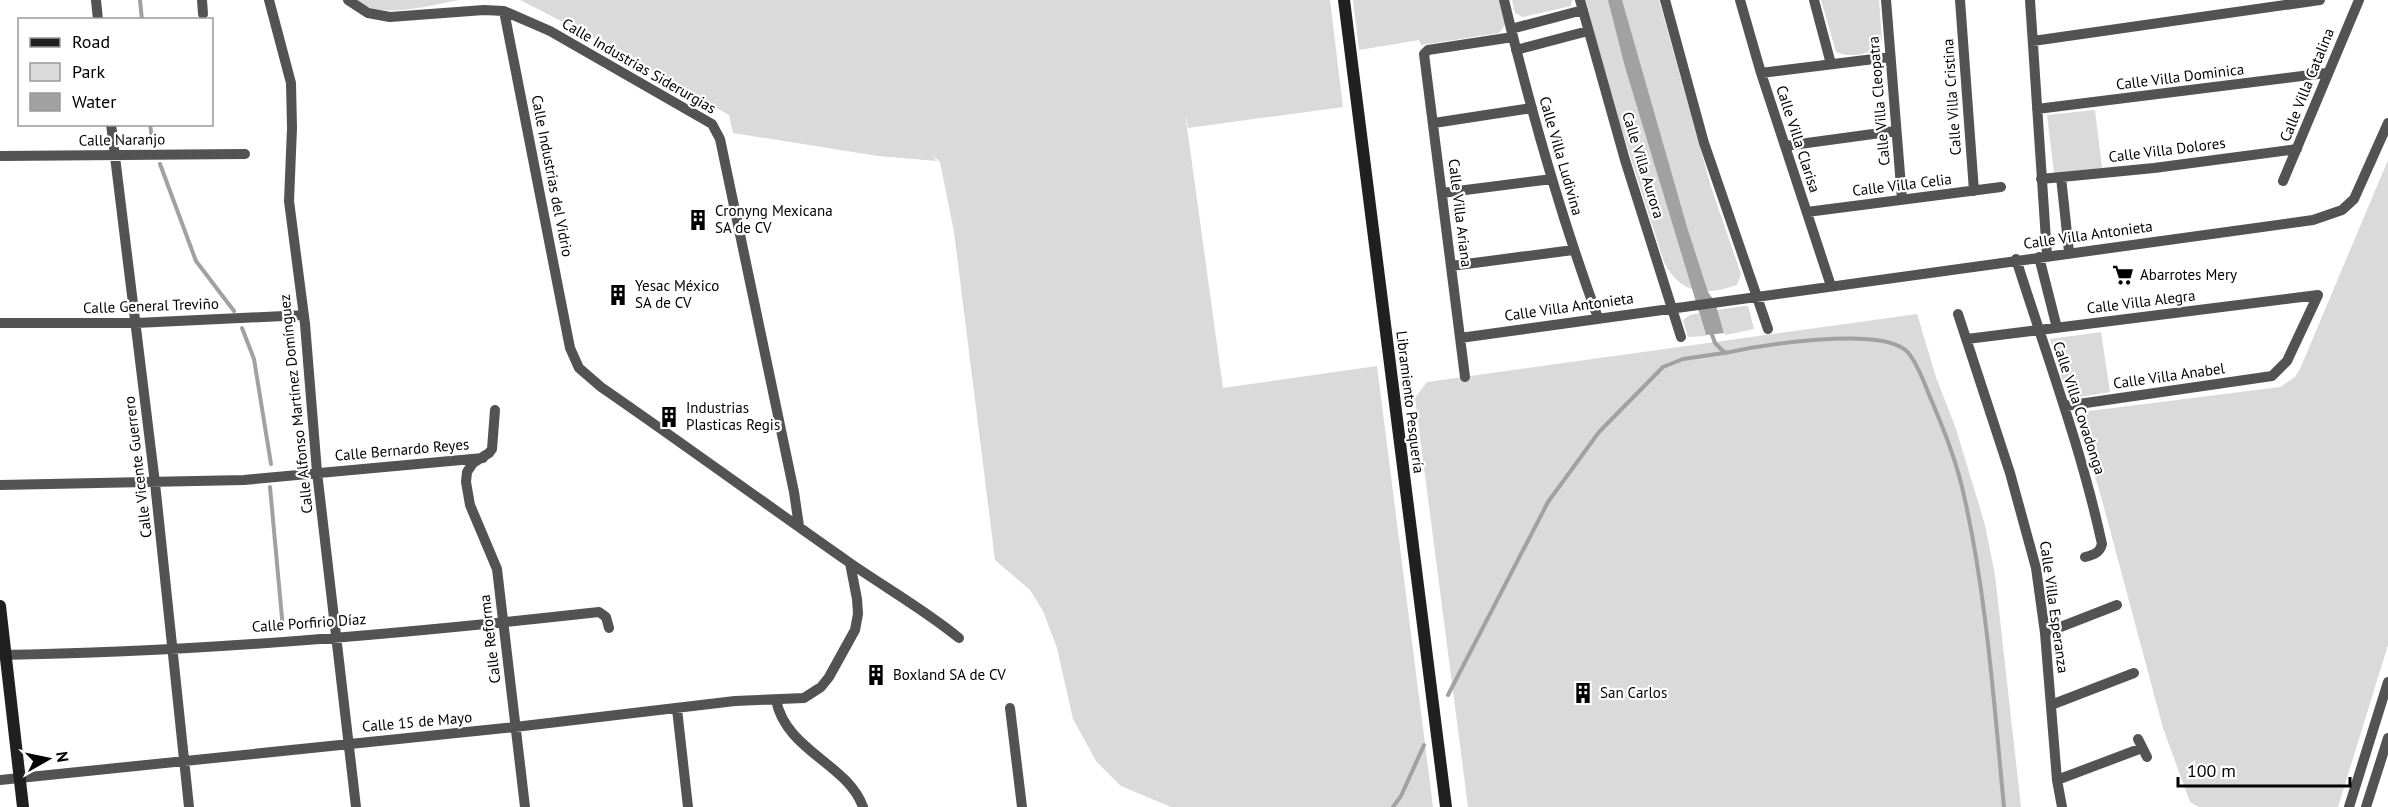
<svg xmlns="http://www.w3.org/2000/svg" width="2388" height="807" font-family="'PT Sans',sans-serif">
  <rect width="100%" height="100%" fill="#fff"/>
  <path fill="#dadada" d="M357,0H459C430,5 379,21 357,0Z
    M520,0H1330L1343,107L1188,128L1185,113L1223,388L1377,366L1433,807H1171L1121,786L1096,761L1073,719L1057,648L1043,611L1030,590L995,560L954,232L940,162L932,155L937,161L878,156L733,133L729,115L581,31Z
    M1353,0H1499L1505,25L1499,33L1421,45L1419,40L1359,50Z
    M1512,0H1572L1571,6L1523,17L1515,13Z
    M1586,0H1659L1711,187L1741,274L1737,285C1705,296 1680,294 1664,262L1607,83Z
    M1821,0H1879L1882,40L1880,45C1871,55 1848,58 1836,52Z
    M2095,110L2102,168L2054,173L2047,115Z
    M2388,160V645L2338,807H2199L2190,802L2163,728L2102,500L2078,420L2079,414L2089,411L2280,387L2295,377L2300,369Z
    M1744,306H1748L1754,329L1725,335L1717,310Z
    M1699,313L1706,336L1688,337L1683,320L1690,315Z
    M1917,314L1936,377L1956,429L1985,525L1995,575L2021,807H1468L1415,398L1427,382Z
    M2101,332L2110,392L2068,399L2050,339Z"/>
  <path fill="#a1a1a1" d="M1608,0H1622L1687,227L1708,292L1715,302L1724,333L1706,335L1625,67Z"/>
  <g fill="none" stroke-linecap="round" stroke-linejoin="round">
    <path stroke="#a1a1a1" stroke-width="4" d="M140,0L142,20
      M150,124L153,146
      M160,164L196,261L234,311
      M242,328L254,359L271,464
      M1711,332L1715,343L1725,353C1762,345 1874,327 1904,349C1914,355 1924,382 1928,392C1941,423 1954,454 1962,487C1986,588 1994,703 2004,807
      M270,487L283,629
      M1448,695L1548,502L1599,432L1663,367L1683,359L1724,353
      M1393,807L1401,796L1424,745"/>
    <path stroke="#535353" stroke-width="10" d="M96,0L98,20
      M202,0L203,14
      M269,0L291,83L292,128L289,201L305,324L317,472L356,807
      M348,0L368,13L390,17L484,10L504,11L550,31L712,124L720,139L794,492L799,526
      M1504,0C1530,108 1560,214 1598,318
      M1580,0L1625,160L1681,337
      M1665,0L1704,143L1768,329
      M1740,0L1761,73L1831,286
      M1814,0L1831,64
      M1886,0L1902,199
      M1960,0L1974,191
      M2030,0L2047,255
      M504,11L570,348L579,368L601,387C685,445 767,505 850,563C886,588 925,610 959,638
      M1511,29L1583,10
      M2033,41L2320,0
      M1516,50L1588,31
      M1761,73L1890,57
      M2037,109L2326,73
      M1434,123L1532,108
      M111,124L155,483L189,807
      M1785,146L1895,131
      M0,156L245,154
      M2061,177L2069,252
      M2041,179L2154,168L2297,149
      M2283,181L2359,0
      M1442,193L1552,179
      M1807,212L2001,187
      M2039,257L2057,328
      M2016,259C2046,354 2081,447 2102,544C2100,553 2093,555 2085,557
      M1451,266L1573,250
      M1958,314L2010,473L2036,568L2045,633L2057,780L2062,807
      M0,323H136L304,315
      M1460,338L2313,220L2342,210L2354,199L2388,123
      M1967,339L2318,295
      M1465,377L1424,54L1428,50L1513,37
      M2065,406L2272,376L2287,361L2318,295
      M495,410L492,449L489,453L473,463L467,472L466,482L470,505L497,569L525,807
      M0,485L244,480L483,458
      M2045,633L2117,605
      M0,655C200,652 400,634 599,612L606,617L609,628
      M776,700C786,751 848,764 863,807
      M2051,705L2134,673
      M1010,708L1022,807
      M677,709L688,807
      M2138,739L2147,757
      M0,780L515,727L735,701L804,698L821,687L829,677L855,630L858,614L857,599L850,563
      M2057,780L2142,748
      M2349,807L2388,682
      M2366,807L2388,738"/>
    <path stroke="#202020" stroke-width="12" d="M1344,0L1446,807
      M0,606L23,807"/>
  </g>
  <defs>
    <symbol id="building-bare" viewBox="-9 -9 18 18"><path d="M-4-6H4V6H1V3H-1V6H-4ZM-2.5-4.3h1.7v1.8h-1.7ZM.8-4.3h1.7v1.8H.8ZM-2.5-1h1.7V.8h-1.7ZM.8-1h1.7V.8H.8Z" fill="#000" stroke="#fff" stroke-width="2.5" paint-order="stroke"/></symbol>
    <symbol id="supermarket-bare" viewBox="-9 -9 18 18"><path d="M-6-5.5h2.5l.6 2H6L4.5 2H-2.5L-4.4-4H-6ZM-1.5 3.2a1.3 1.3 0 1 0 .1 0ZM3 3.2a1.3 1.3 0 1 0 .1 0Z" fill="#000" stroke="#fff" stroke-width="2.5" paint-order="stroke"/></symbol>
  </defs>
  <g fill-rule="evenodd">
    <use href="#building-bare" x="683" y="205" width="30" height="30"/>
    <use href="#supermarket-bare" x="2108" y="260" width="30" height="30"/>
    <use href="#building-bare" x="603" y="280" width="30" height="30"/>
    <use href="#building-bare" x="654" y="402" width="30" height="30"/>
    <use href="#building-bare" x="861" y="660" width="30" height="30"/>
    <use href="#building-bare" x="1568" y="678" width="30" height="30"/>
  </g>
  <g text-anchor="middle" stroke-width="4.5" stroke-linejoin="round" paint-order="stroke">
    <g font-size="15" fill="#000" stroke="#fff">
      <text transform="translate(639 66) rotate(30)" y="5">Calle Industrias Siderurgias</text>
      <text transform="translate(2180 77) rotate(-7)" y="5">Calle Villa Dominica</text>
      <text transform="translate(2307 85) rotate(-68)" y="5">Calle Villa Catalina</text>
      <text transform="translate(1952 97) rotate(-94)" y="5">Calle Villa Cristina</text>
      <text transform="translate(1879 101) rotate(-95)" y="5">Calle Villa Cleopatra</text>
      <text transform="translate(1798 139) rotate(72)" y="5">Calle Villa Clarisa</text>
      <text transform="translate(122 140) rotate(-1)" y="5">Calle Naranjo</text>
      <text transform="translate(2167 150) rotate(-7)" y="5">Calle Villa Dolores</text>
      <text transform="translate(1561 156) rotate(74)" y="5">Calle Villa Ludivina</text>
      <text transform="translate(1643 165) rotate(73)" y="5">Calle Villa Aurora</text>
      <text transform="translate(552 176) rotate(79)" y="5">Calle Industrias del Vidrio</text>
      <text transform="translate(1902 185) rotate(-7)" y="5">Calle Villa Celia</text>
      <text transform="translate(1460 213) rotate(83)" y="5">Calle Villa Ariana</text>
      <text transform="translate(2088 235) rotate(-8)" y="5">Calle Villa Antonieta</text>
      <text transform="translate(2141 302) rotate(-7)" y="5">Calle Villa Alegra</text>
      <text transform="translate(151 306) rotate(-2)" y="5">Calle General Treviño</text>
      <text transform="translate(1569 307) rotate(-8)" y="5">Calle Villa Antonieta</text>
      <text transform="translate(2169 376) rotate(-8)" y="5">Calle Villa Anabel</text>
      <text transform="translate(1410 402) rotate(83)" y="5">Libramiento Pesquería</text>
      <text transform="translate(296 404) rotate(-96)" y="5">Calle Alfonso Martínez Domínguez</text>
      <text transform="translate(2079 408) rotate(72)" y="5">Calle Villa Covadonga</text>
      <text transform="translate(402 450) rotate(-5)" y="5">Calle Bernardo Reyes</text>
      <text transform="translate(138 467) rotate(-97)" y="5">Calle Vicente Guerrero</text>
      <text transform="translate(2054 607) rotate(82)" y="5">Calle Villa Esperanza</text>
      <text transform="translate(309 623) rotate(-4)" y="5">Calle Porfirio Díaz</text>
      <text transform="translate(490 639) rotate(-97)" y="5">Calle Reforma</text>
      <text transform="translate(417 722) rotate(-5)" y="5">Calle 15 de Mayo</text>
    </g>
    <g font-size="15" fill="#000" stroke="#fff" text-anchor="start">
      <text x="715" y="216">Cronyng Mexicana<tspan x="715" dy="17">SA de CV</tspan></text>
      <text x="2140" y="280">Abarrotes Mery</text>
      <text x="635" y="291">Yesac México<tspan x="635" dy="17">SA de CV</tspan></text>
      <text x="686" y="413">Industrias<tspan x="686" dy="17">Plasticas Regis</tspan></text>
      <text x="893" y="680">Boxland SA de CV</text>
      <text x="1600" y="698">San Carlos</text>
    </g>
  </g>
  <rect x="18" y="18" width="195" height="108" fill="#ffffff" stroke="#999999" stroke-width="1.5"/>
  <rect x="30" y="38" width="30" height="9" fill="#202020" stroke="#999999" stroke-width="1.5"/>
  <text x="72" y="48" font-size="18" fill="#000000">Road</text>
  <rect x="30" y="63" width="30" height="18" fill="#dadada" stroke="#999999" stroke-width="1.5"/>
  <text x="72" y="78" font-size="18" fill="#000000">Park</text>
  <rect x="30" y="93" width="30" height="18" fill="#a1a1a1" stroke="#999999" stroke-width="1.5"/>
  <text x="72" y="108" font-size="18" fill="#000000">Water</text>
  <g transform="translate(48 759) rotate(81)" stroke="#ffffff" stroke-width="4.5" paint-order="stroke">
  <path d="M0-4.5L10 22L0 15L-10 22Z" fill="#000000"/>
  <text y="-9" font-size="16" font-weight="bold" text-anchor="middle" fill="#000000">N</text>
  </g>
  <path d="M2178 777v9h172v-9" fill="none" stroke="#000000" stroke-width="3"/>
  <text x="2187" y="777" font-size="18" fill="#000000" stroke="#ffffff" stroke-width="4.5" paint-order="stroke">100 m</text>
</svg>
